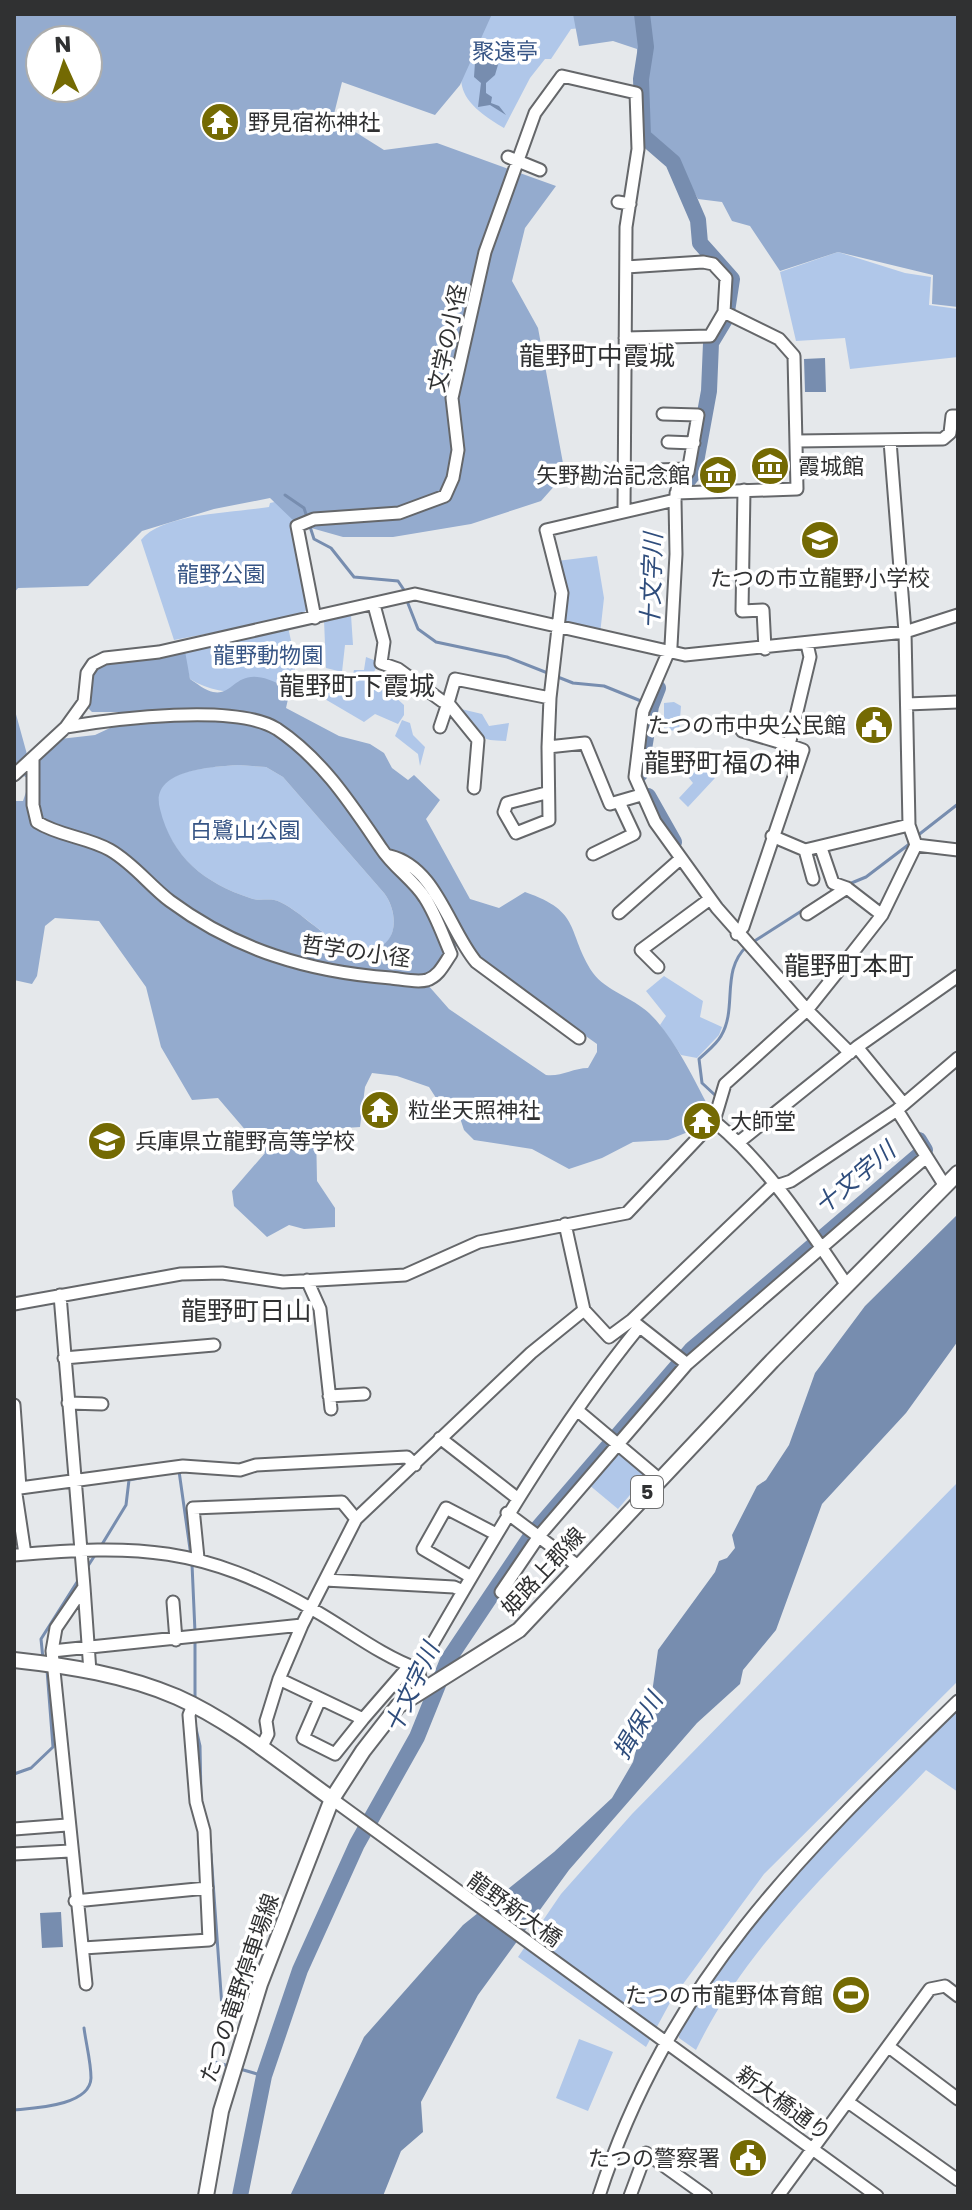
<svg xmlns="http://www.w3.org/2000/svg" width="972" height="2210" font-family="Poppins,'Noto Sans JP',sans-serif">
  <rect width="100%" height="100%" fill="#e5e8eb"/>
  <path fill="#b0c7e9" d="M476,14H590L583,28L571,29L551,59H545L530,78L504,128C443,93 460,74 476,14Z
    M838,252L905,273L931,277L929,305L958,309V357L850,369L845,338L796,341L780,272Z
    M289,499L308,608L301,616L174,640L141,540C163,513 235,513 269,507L270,503Z
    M597,556L604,598L600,634L566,622L557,561Z
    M351,615L353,645H345L342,672L326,668L324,620Z
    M288,627L295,659V689L290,692C254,692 220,698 190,679L183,651Z
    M366,657L379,662L370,680L394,691V696L404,705V715L398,724L375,714L364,722L318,695L316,679L324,678V672L352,678L354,670H364Z
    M674,702L681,706L679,731L664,730V703Z
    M461,709L482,714L489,726L509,723L506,741C477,740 487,739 472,721H465Z
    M402,720L410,723L413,735L425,747L420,766L418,754L395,736Z
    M660,752H688L691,768L659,771Z
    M238,765L266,767L283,777L384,893C398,911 400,947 370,949C335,952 308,915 280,902C271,897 259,902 250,898C205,883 172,858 159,809C149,768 213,767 238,765Z
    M701,765L715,778L688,807L679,798L693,783L689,778Z
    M664,976L703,1001L700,1017L722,1027L719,1035L697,1058L681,1055L660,1025L666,1016L646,991Z
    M617,1450L647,1475L618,1509L588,1484Z
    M958,1482V1681L764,1874L672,1999L646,2047L518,1957L561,1894L632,1814Z
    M958,1707V1792L926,1770C844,1857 748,1942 696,2050L679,2038L678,2031L746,1926L861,1801Z
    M579,2039L613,2052L588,2111L556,2098Z"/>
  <path fill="#94abce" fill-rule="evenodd" d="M14,14H492L460,85L435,115L342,82L333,118L384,150L437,143L556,186L525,228L512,281L538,328L565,474L541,501L471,524L393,537H343L297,524L270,498L214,509L142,531L88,586L18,588L14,593ZM40,40H88V88H40Z
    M573,14H958V307L932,304L933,275L838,252L780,271L750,226L732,221L722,202L698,199L687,179L647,132L637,49L613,41L579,46Z
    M185,651L190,679C196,683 206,691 213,692C238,697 235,657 290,690L286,708L339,736L370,744L384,753L392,768L408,780L414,775L440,800L426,819L470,899L499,908L525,892C583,912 566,932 593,973C605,990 633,998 649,1013C672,1035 691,1073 706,1102L688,1132L668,1140L633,1142L602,1158L569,1169L532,1149L474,1140L464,1130L459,1115L438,1101L429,1087L397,1076L372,1073L365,1087L360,1127L316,1130L317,1181L335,1208V1227L304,1229L289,1225L267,1237L234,1206L232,1191L265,1153L218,1098L192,1100L161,1047L146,987L99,921L55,918L45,926L37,976L32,984L14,980V801H23L30,780L24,776L14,782V707L28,758L60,739L95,735L125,721L126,712H92L87,707L93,670L106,663ZM238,765L266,767L283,777L384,893C398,911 400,946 370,949C335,953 308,915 280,902C271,897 259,902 250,898C205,883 172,858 160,809C149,769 213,767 238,765ZM455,946L463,949L597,1044V1052L588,1068C573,1068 561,1077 546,1075L449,1009L427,984L433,981L439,963Z"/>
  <path fill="#778daf" d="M476,48H481L493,61L500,58L495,75L486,83V93L492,97L491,103L499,106L506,115L490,105L478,107L481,83L474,77Z
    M825,358L826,392H805L804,359Z
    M958,1214V1341L906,1413L822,1504L776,1630L743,1670L740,1684L697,1723L569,1870L478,1995L421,2102L423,2132L401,2151L383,2196H290L364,2037L463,1925L554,1852L612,1798L633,1762L640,1734L639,1716L652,1693L658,1650L715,1572L719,1561L727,1558L735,1548L732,1535L757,1486L766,1480L789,1445L815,1373L865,1306Z
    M61,1912L63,1947L42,1948L40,1913Z"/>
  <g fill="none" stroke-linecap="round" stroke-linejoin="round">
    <path stroke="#778daf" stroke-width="3" d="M285,495L304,508L314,539L331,548L354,577L398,581L406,593
      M407,601L418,629L436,642L507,657L573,683L604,686L641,701
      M917,836L958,804
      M849,884L866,877L912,842
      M753,942L828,894
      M716,1096L702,1083L699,1059C706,1052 716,1045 721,1036C738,1008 720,971 747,946
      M74,1288L149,1274
      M179,1471L191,1556
      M101,1546L126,1505L129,1480L168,1473
      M192,1564L195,1632
      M86,1569L97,1552
      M43,1659L41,1639L79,1579
      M195,1700V1640
      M194,1720L200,1746L201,1799L208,1827
      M14,1774L31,1768L53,1747L47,1670
      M211,1854L223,2021L211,2061L229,2066
      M240,2069L264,2076
      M14,2110C34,2108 90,2106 91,2078C91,2062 86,2044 84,2028"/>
    <path stroke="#778daf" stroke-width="16" d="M642,14L646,47L641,79L643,136L673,162L698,220L700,243L732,279L726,318L711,343L709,391L694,473L681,489
      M640,774L651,706L658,688
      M648,796L674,842
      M240,2196L264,2076L300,1970L357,1844L417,1737L448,1660L531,1536L692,1349L925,1150L919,1140"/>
    <defs>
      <path id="minor" d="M508,157L540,170
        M618,202L630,204
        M625,338L710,336L724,312L726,278L713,264L703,262L626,267
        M663,414L698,415L688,472L678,485L675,500L676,554L671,646L643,711L635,777L655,822L717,908L807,1010L850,1053
        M797,441L943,439L950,433L952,416H958
        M668,442L694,443
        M657,470L688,469
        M744,490L742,611L763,610L765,649
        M676,493L797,489L794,356L779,339L724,312
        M374,605L384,642L381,663L398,669L442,701L448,703L455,679L550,698
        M315,618L297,526L314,519L399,513L445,496L453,478L458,450L452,398L485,252L535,113L562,76L636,93L638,149L626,227L624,511
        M448,703L478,740L474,788
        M907,704L958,702
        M440,727L448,703
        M742,731L789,745
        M33,760V805L37,822C59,836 87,837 110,850C134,864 149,885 170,901C236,950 309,972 391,978C401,979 417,983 427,980C439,976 444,964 451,954C443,936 436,915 425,898C414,880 393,867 381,848C351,804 322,759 277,729C236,703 114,719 66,727
        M14,775L66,727L84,702L87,673L93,664L105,658L159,652L415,594L685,655L905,632L958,615
        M546,793L507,803L504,812L516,833L549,820L548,747
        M641,795L610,804L585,743L548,747L550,698L562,593L546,530L675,500
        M772,836L805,850L909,825
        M916,845L958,850
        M821,848L833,883L847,888
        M805,850L813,879
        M593,854L634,834L619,802
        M390,856C436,867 449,930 476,962L579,1038
        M619,913L679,860
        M807,914L847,888L882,915
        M737,934L743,927L803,750L789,745L810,657L807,644
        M658,967L641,950L710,899
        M857,1047L902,1102
        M897,1110L945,1186
        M714,1121C768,1166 807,1226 846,1284
        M739,1142L857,1047L958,976
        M776,1186L791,1181L897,1110L958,1058
        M565,1224L584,1310L609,1337L632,1320L774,1184
        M307,1280L320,1309L331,1409
        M60,1295L84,1587L56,1628L52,1651L86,1984
        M14,1304L181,1274L222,1273L283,1282L405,1275L479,1242L627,1213L714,1121L725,1084L807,1010L835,975L882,915L916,845L909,825L905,632L890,441
        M635,1323L687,1364
        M64,1358L214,1345
        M329,1396L364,1394
        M68,1403L102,1404
        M14,1405L20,1488L183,1466L240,1470L256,1465L407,1457L415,1465
        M577,1410L659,1479
        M440,1438L517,1498
        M16,1494L25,1554
        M507,1513L578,1566
        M14,1555C138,1544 202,1546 312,1609C346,1628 381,1656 418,1669
        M198,1558L193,1508L342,1502L356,1519
        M471,1577L423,1549L446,1508L496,1534
        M325,1580L454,1587L463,1591
        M84,1587L90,1672
        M501,1592L539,1536L687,1364L925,1158
        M173,1602L176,1640
        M52,1651L302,1625
        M279,1679L363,1719L409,1666
        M423,1690L418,1669C486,1551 553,1433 639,1327
        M320,1699L303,1738L335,1754L363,1719
        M261,1748L268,1734L266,1721L279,1679L302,1625L356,1519L531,1353L584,1310
        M332,1799L877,2196
        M14,1829L67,1825
        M14,1854L70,1851
        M75,1901L207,1888
        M83,1948L209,1940L204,1831L196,1802L189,1715L193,1705
        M889,2047L958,2099
        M848,2102L958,2180
        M599,2196C668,1982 802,1853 958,1701
        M630,2196L646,2153L706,2196
        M778,2196L930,1989L945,1986L958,1996"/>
      <path id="major" d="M14,1660C69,1666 126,1675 177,1697C233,1722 283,1764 332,1799
        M206,2196L221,2111L260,1984L332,1799L363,1751L398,1706L519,1630L772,1361L958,1173"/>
    </defs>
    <use href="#minor" stroke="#65676a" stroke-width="15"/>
    <use href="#major" stroke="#65676a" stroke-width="18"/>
    <use href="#minor" stroke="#fff" stroke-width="11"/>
    <use href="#major" stroke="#fff" stroke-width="14"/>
  </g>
  <defs>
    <symbol id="temple-disc" viewBox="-11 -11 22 22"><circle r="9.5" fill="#746a03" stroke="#fff"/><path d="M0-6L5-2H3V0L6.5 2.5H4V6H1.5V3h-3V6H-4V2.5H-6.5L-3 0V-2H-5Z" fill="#fff"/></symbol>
    <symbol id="museum-disc" viewBox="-11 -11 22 22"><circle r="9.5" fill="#746a03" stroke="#fff"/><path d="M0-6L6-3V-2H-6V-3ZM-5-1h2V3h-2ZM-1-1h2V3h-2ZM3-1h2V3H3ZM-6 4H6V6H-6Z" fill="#fff"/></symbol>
    <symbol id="school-disc" viewBox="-11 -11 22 22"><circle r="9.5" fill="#746a03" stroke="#fff"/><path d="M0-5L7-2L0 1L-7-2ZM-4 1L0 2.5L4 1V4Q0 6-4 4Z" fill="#fff"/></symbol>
    <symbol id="civic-disc" viewBox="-11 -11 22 22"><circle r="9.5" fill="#746a03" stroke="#fff"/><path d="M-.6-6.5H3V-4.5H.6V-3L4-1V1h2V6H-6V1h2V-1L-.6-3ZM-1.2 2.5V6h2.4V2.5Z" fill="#fff"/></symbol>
    <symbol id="stadium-disc" viewBox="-11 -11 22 22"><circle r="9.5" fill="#746a03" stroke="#fff"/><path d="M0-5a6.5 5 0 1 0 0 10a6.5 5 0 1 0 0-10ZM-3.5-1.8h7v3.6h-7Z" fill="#fff"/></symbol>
  </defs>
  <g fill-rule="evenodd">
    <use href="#temple-disc" x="198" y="100" width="44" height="44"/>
    <use href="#museum-disc" x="748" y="444" width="44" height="44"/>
    <use href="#museum-disc" x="696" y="453" width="44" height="44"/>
    <use href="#school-disc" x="798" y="518" width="44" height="44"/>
    <use href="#civic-disc" x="852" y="703" width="44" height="44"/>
    <use href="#temple-disc" x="358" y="1088" width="44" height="44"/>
    <use href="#temple-disc" x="680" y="1099" width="44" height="44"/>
    <use href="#school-disc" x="85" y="1119" width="44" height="44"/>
    <use href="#stadium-disc" x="829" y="1973" width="44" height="44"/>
    <use href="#civic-disc" x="726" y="2136" width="44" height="44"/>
  </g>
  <g text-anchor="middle" stroke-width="7" stroke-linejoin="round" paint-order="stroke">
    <rect fill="#fff" stroke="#6e6f70" stroke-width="2" x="631" y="1476" width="32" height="32" rx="6"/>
    <g font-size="20" font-weight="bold" fill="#303132">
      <text x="647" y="1499">5</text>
    </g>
    <g font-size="22" fill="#375585" stroke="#fff">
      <text x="505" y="59">聚遠亭</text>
      <text x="221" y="582">龍野公園</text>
      <text x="268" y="663">龍野動物園</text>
      <text x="245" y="838">白鷺山公園</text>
    </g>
    <g font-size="22" fill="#303132" stroke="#fff" text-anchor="start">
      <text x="248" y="130">野見宿祢神社</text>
      <text x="798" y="474">霞城館</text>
      <text x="690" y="483" text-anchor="end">矢野勘治記念館</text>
      <text x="820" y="586" text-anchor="middle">たつの市立龍野小学校</text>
      <text x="846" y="733" text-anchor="end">たつの市中央公民館</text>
      <text x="408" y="1118">粒坐天照神社</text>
      <text x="730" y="1129">大師堂</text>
      <text x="135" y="1149">兵庫県立龍野高等学校</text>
      <text x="823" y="2003" text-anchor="end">たつの市龍野体育館</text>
      <text x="720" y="2166" text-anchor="end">たつの警察署</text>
    </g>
    <g font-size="22" fill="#303132" stroke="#fff">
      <text transform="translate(447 338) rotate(-78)" y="8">文学の小径</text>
      <text transform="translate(356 951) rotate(8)" y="8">哲学の小径</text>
      <text transform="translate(543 1571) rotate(-47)" y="8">姫路上郡線</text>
      <text transform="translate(515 1909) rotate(36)" y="8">龍野新大橋</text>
      <text transform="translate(239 1988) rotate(-71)" y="8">たつの竜野停車場線</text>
      <text transform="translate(784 2103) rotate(36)" y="8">新大橋通り</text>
    </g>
    <g font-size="24" font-style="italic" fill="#2f4d7c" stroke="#fff">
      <text transform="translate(652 581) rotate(-88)" y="8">十文字川</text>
      <text transform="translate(855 1178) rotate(-40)" y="8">十文字川</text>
      <text transform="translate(412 1688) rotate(-65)" y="8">十文字川</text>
      <text transform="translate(638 1726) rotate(-59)" y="8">揖保川</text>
    </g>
    <g font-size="26" fill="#303132" stroke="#fff">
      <text x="597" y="365">龍野町中霞城</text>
      <text x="357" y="695">龍野町下霞城</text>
      <text x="722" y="772">龍野町福の神</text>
      <text x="849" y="975">龍野町本町</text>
      <text x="246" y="1320">龍野町日山</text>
    </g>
  </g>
  <rect width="972" height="2210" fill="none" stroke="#303132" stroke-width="32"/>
  <g transform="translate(64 64) rotate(357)"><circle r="38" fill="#ffffff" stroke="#acadad" stroke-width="2"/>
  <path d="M0-6L14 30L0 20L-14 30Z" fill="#746a03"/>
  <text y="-12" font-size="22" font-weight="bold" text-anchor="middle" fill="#303132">N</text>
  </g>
</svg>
